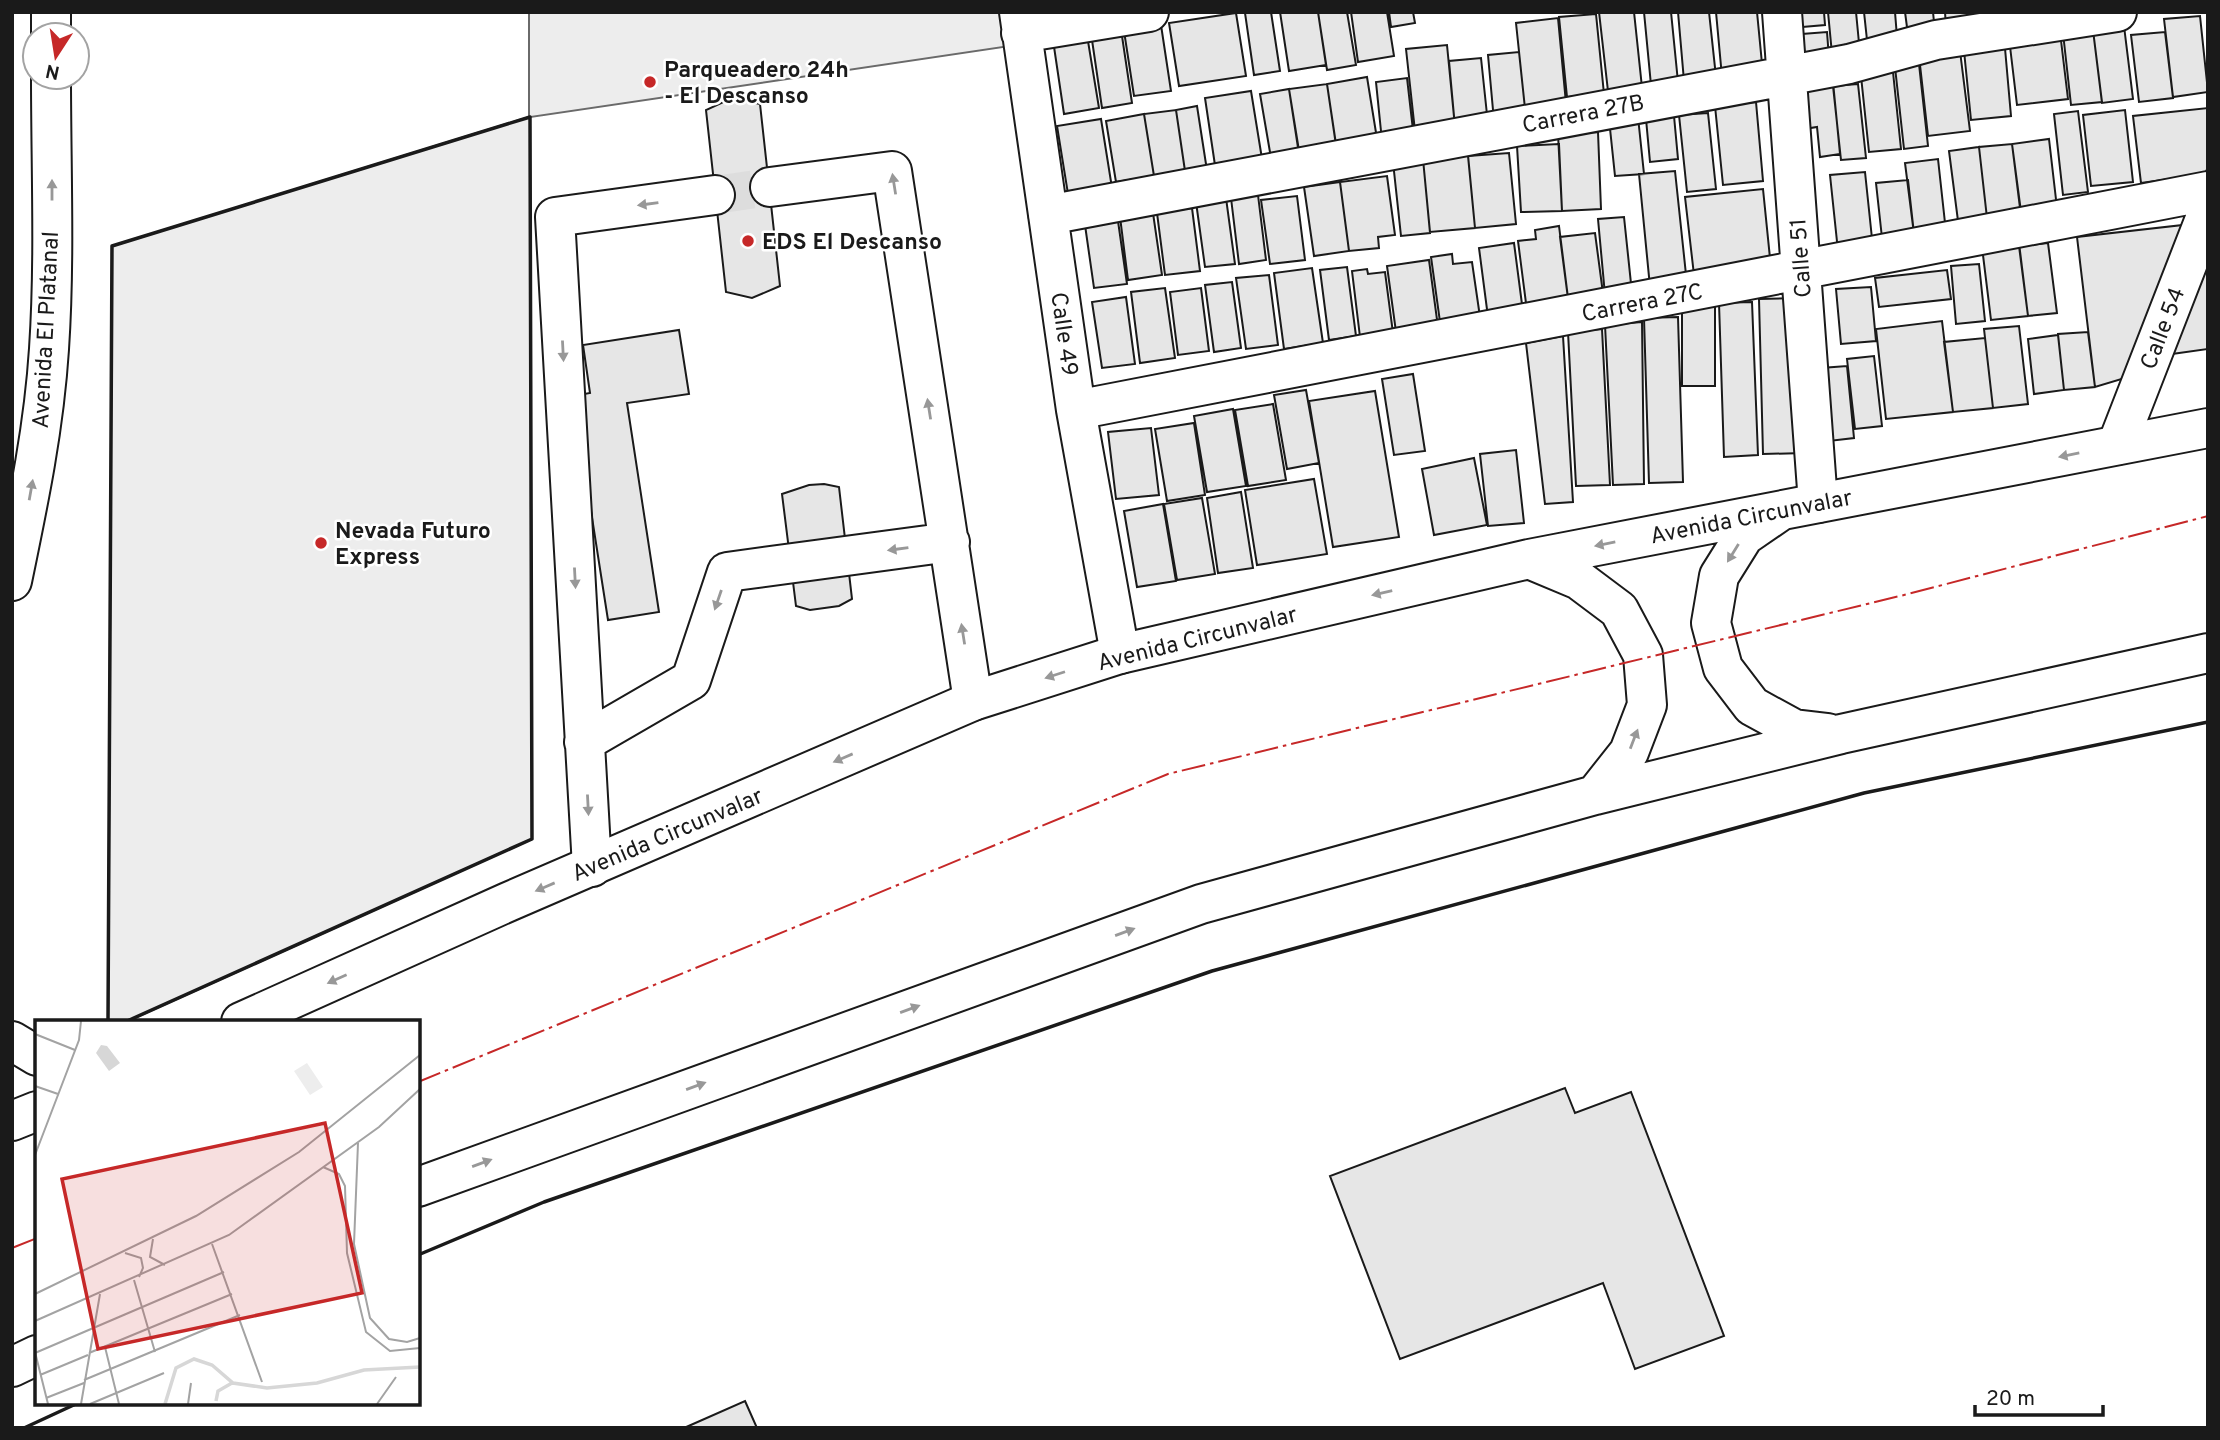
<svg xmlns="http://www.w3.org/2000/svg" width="2220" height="1440" font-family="Overpass,sans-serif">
  <rect width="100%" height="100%" fill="#fff"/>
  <path fill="#ededed" stroke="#6a6a6a" stroke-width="2" d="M529,12H1006L1010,46L530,117L532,839L126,1022H108L112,246L529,117Z"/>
  <path fill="#e6e6e6" stroke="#1a1a1a" stroke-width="2" d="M1271,12L1280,71L1254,75L1245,13Z
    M1280,12H1318L1326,65L1289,71Z
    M1318,12H1347L1356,65L1327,70Z
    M1351,12H1387L1394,56L1358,62Z
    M1389,12H1413L1415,23L1391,27Z
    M1599,12H1634L1643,97L1609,100Z
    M1644,12H1671L1678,82L1651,85Z
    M1678,12H1709L1716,77L1684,81Z
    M1716,12H1757L1763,74L1722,77Z
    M1789,12H1824L1825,25L1791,28Z
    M1828,12H1856L1859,43L1832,54Z
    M1864,12H1895L1897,37L1867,40Z
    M1905,12H1933L1935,32L1908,35Z
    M1945,12H1979L1980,24L1946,27Z
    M1236,13L1246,76L1179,86L1169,23Z
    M1596,14L1604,94L1567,97L1559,17Z
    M2200,16L2208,92L2173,97L2164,19Z
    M1558,18L1567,114L1526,118L1516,23Z
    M1161,25L1171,91L1134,96L1124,31Z
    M2124,26L2133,99L2102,103L2093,30Z
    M2093,30L2102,102L2071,105L2063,33Z
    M1827,32L1829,58L1792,62L1789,35Z
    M2060,32L2068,99L2017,105L2009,38Z
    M2165,32L2173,98L2139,102L2131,35Z
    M1087,35L1099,108L1064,114L1053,40Z
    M1122,36L1132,103L1102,108L1092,40Z
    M2004,37L2011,116L1971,120L1963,41Z
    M1447,45L1455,127L1415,131L1406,49Z
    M1960,51L1970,131L1928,136L1919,56Z
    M1519,52L1526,118L1494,121L1488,55Z
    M1481,58L1488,124L1455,127L1449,61Z
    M1919,64L1928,146L1904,149L1895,67Z
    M1893,72L1901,149L1869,152L1861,76Z
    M1367,77L1378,145L1337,151L1327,84Z
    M1407,78L1414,139L1382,141L1376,82Z
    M1833,82L1840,154L1820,157L1817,127L1798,130L1794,86Z
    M1327,84L1337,152L1300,157L1289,89Z
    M1858,84L1866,158L1841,160L1833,86Z
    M1289,89L1299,154L1271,158L1260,94Z
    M1251,91L1263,165L1216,172L1205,98Z
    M732,98L760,104L780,286L752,298L726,292L706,110Z
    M1756,102L1763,181L1723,185L1715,106Z
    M1197,106L1208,177L1185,171L1176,110Z
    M2208,108V167L2205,174L2141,183L2133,116Z
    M1176,110L1185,171L1154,176L1144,114Z
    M2125,110L2133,182L2091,186L2083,115Z
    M2078,111L2088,192L2063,195L2054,114Z
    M1708,113L1716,189L1687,192L1679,115Z
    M1144,114L1154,176L1116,182L1106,121Z
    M1674,116L1678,159L1650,162L1646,119Z
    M1638,117L1644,174L1615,176L1609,119Z
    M1101,119L1112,188L1068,194L1057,126Z
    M1598,132L1601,209L1562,211L1558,134Z
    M2049,139L2057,208L2021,212L2012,144Z
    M1559,144L1562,211L1521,212L1517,146Z
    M2012,144L2021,216L1987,218L1979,147Z
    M1979,147L1987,218L1958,221L1949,151Z
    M1509,153L1516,224L1475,228L1468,156Z
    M1468,155L1475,228L1430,232L1423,159Z
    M1423,159L1430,233L1401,236L1393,162Z
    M1938,159L1946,232L1914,234L1905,163Z
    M1675,171L1687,284L1650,287L1639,174Z
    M1865,172L1873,248L1838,251L1830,175Z
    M1387,176L1395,235L1378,237L1379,248L1349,251L1340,182Z
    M1908,180L1914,234L1882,238L1876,183Z
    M1340,182L1349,251L1314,256L1304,187Z
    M1763,189L1771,268L1694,275L1685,197Z
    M1258,195L1266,260L1239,264L1231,198Z
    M1297,196L1305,260L1270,264L1261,200Z
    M1226,198L1235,264L1205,267L1196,202Z
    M1192,208L1200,271L1165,275L1157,213Z
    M1153,213L1162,275L1128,280L1120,217Z
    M1624,217L1632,293L1605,295L1598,219Z
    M1118,221L1127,284L1094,288L1085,225Z
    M2183,225L2125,378L2095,387L2077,237Z
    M1559,226L1569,306L1527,311L1518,241L1536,239L1535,230Z
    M1595,233L1604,301L1569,306L1560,237Z
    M1514,243L1523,312L1488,317L1479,248Z
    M2019,243L2028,316L1991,320L1982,247Z
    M2048,243L2057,313L2028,316L2019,246Z
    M1452,254L1453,264L1472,262L1480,317L1440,322L1431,257Z
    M1429,260L1438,327L1396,332L1387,266Z
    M1979,264L1985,321L1956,324L1951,266Z
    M2208,264V349L2172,354Z
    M1347,267L1356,336L1329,340L1320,270Z
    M1312,268L1323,343L1284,349L1274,273Z
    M1367,269L1368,274L1385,272L1393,333L1360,337L1352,271Z
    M1947,270L1951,299L1879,307L1875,278Z
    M1269,275L1278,345L1246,349L1236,278Z
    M1232,282L1241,348L1214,352L1205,285Z
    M1871,287L1876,341L1841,344L1836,289Z
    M1165,288L1175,358L1140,363L1131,292Z
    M1201,288L1209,351L1178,355L1170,292Z
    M1126,297L1135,364L1102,368L1092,302Z
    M1801,298L1804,453L1763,454L1759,299Z
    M1752,302L1758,455L1724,457L1719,303Z
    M1682,305H1715V386H1682Z
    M1678,317L1683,482L1649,483L1644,318Z
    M1942,321L1953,412L1886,419L1876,329Z
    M1642,322L1644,484L1613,485L1605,325Z
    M2019,326L2028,404L1993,408L1984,329Z
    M1602,329L1610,485L1576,486L1568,332Z
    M679,330L689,394L627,403L659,612L608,620L573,396L590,393L583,345Z
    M2088,332L2095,387L2064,390L2058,334Z
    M2058,335L2064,390L2034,394L2028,339Z
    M1563,336L1573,502L1545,504L1526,343Z
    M1985,338L1993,408L1953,412L1944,342Z
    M1874,356L1882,426L1855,429L1847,359Z
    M1847,366L1854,438L1829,441L1821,368Z
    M1413,374L1425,451L1394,455L1382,379Z
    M1306,390L1319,463L1287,469L1274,395Z
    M1375,391L1399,537L1333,547L1309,401Z
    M1273,404L1286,480L1248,486L1235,410Z
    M1233,409L1246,486L1207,492L1194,416Z
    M1194,423L1205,495L1167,501L1155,429Z
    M1151,428L1159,495L1116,499L1108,432Z
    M1516,450L1524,523L1488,526L1480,454Z
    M1474,458L1487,525L1434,535L1422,469Z
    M1314,479L1327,554L1257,565L1245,490Z
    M824,484L839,487L852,599L839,606L810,610L796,606L782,494L809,485Z
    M1241,492L1253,568L1218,573L1207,498Z
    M1202,498L1215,574L1177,580L1164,504Z
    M1163,504L1176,581L1137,587L1124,511Z
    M1565,1088L1575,1113L1631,1092L1724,1336L1635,1369L1603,1283L1400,1359L1330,1176Z
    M745,1401L757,1428H684Z"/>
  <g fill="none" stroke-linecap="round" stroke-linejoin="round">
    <path stroke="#ddd" stroke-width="38" stroke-dasharray="38 19" stroke-linecap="butt" d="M715,195L770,187"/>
    <defs>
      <path id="minor" d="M1019,12L1076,410L1120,654
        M1782,12L1818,503
        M1021,33L1149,12
        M770,187L892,171L973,701
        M1048,215L1849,64L1936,40L2117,12
        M1076,410L2208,191
        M2117,445L2208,211
        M584,742L691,680L727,572L950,542
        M592,867L555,217L715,195"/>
      <path id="major" d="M51,12V35
        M12,581C28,504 44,428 49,349C55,259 51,168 51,77
        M12,1041L37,1056"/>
      <path id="highway" d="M1779,512L1744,536L1719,576L1711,623L1723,668L1752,706L1794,729L1828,733
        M1529,559L1579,580L1619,610L1643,655L1647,705L1629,752L1595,795
        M241,1022L508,902L973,701L1120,654L1529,559L2208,428
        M12,1121L37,1111
        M418,1187L1201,904L1595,795L1841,734L2208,653
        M12,1367L37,1355"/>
    </defs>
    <use href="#minor" stroke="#1a1a1a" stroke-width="42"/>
    <use href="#major" stroke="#1a1a1a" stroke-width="42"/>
    <use href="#highway" stroke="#1a1a1a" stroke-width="42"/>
    <use href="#minor" stroke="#fff" stroke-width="38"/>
    <use href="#major" stroke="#fff" stroke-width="38"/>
    <use href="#highway" stroke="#fff" stroke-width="38"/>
    <path stroke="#1a1a1a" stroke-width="3.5" d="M108,1022L112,246L530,117L532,839L125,1022
      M418,1255L544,1202L1212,971L1864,793L2208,722
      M24,1428L78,1403"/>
    <path stroke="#c62828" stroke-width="2" stroke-dasharray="24 5 3.5 5" stroke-linecap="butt" d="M418,1082L1168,774L1904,595L2208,516
      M12,1248L37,1238"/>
  </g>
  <defs><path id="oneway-solid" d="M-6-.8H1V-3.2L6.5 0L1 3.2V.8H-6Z" transform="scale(1.75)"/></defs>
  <g fill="#989898">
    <use href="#oneway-solid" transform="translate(894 184) rotate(-99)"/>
    <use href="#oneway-solid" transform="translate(52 190) rotate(-90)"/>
    <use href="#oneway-solid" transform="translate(648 204) rotate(172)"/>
    <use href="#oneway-solid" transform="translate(563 351) rotate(87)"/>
    <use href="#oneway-solid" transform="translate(929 409) rotate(-99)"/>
    <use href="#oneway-solid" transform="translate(2069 455) rotate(169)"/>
    <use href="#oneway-solid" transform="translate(31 490) rotate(-80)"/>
    <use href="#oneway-solid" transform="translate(1605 544) rotate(169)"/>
    <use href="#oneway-solid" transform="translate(898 549) rotate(172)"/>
    <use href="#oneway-solid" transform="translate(1733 553) rotate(122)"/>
    <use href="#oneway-solid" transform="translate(575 578) rotate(87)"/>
    <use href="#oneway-solid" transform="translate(1382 593) rotate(167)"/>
    <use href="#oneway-solid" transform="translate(718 600) rotate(109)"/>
    <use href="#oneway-solid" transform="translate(963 634) rotate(-99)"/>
    <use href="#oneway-solid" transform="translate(1055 675) rotate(162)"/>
    <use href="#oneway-solid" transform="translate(1634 739) rotate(-69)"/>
    <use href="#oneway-solid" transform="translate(843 758) rotate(157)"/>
    <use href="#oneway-solid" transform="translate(588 805) rotate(87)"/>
    <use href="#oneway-solid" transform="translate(545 887) rotate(157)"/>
    <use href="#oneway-solid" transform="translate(1125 932) rotate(-20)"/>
    <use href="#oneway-solid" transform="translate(337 979) rotate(156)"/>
    <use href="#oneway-solid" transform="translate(910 1009) rotate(-20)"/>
    <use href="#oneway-solid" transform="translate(696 1086) rotate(-20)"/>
    <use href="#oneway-solid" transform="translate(482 1163) rotate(-20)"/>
  </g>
  <g fill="#c62828" stroke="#fff" stroke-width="2.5">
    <circle cx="650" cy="82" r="7"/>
    <circle cx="748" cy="241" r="7"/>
    <circle cx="321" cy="543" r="7"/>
  </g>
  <g text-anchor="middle" stroke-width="5" stroke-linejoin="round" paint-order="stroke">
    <g font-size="23" font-weight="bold" fill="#1a1a1a" stroke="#fff" text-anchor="start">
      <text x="664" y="77">Parqueadero 24h<tspan x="664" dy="26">- El Descanso</tspan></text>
      <text x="762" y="249">EDS El Descanso</text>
      <text x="335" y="538">Nevada Futuro<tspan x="335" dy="26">Express</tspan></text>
    </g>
    <g font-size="23" fill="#1a1a1a" stroke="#fff">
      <text transform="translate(1583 113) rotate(-11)" y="8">Carrera 27B</text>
      <text transform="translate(1800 258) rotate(-94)" y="8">Calle 51</text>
      <text transform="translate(1642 302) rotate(-11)" y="8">Carrera 27C</text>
      <text transform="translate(2162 328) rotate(-69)" y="8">Calle 54</text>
      <text transform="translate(45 330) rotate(-87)" y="8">Avenida El Platanal</text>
      <text transform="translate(1065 334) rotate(82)" y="8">Calle 49</text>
      <text transform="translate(1751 516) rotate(-11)" y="8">Avenida Circunvalar</text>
      <text transform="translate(1197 638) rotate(-14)" y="8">Avenida Circunvalar</text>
      <text transform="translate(667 834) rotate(-23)" y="8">Avenida Circunvalar</text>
    </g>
  </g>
  <g transform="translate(35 1020)">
    <rect width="385" height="385" fill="#fff"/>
    <path d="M272,43L288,67L275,75L259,51Z" fill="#ededed"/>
    <path d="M66,25L72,26L85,43L74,51L61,33Z" fill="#d7d7d7"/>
    <path fill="none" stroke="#d7d7d7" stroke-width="3.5" d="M181,381L183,371L197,363M130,384L141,348L159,339L177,345L198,363L232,368L282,363L329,350L385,347"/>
    <path fill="none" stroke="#a3a3a3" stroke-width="2" d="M0,14L40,30M0,66L23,74M323,123L319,224L335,298L354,319L372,322L385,318M0,135L44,20L46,1M288,147L304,154L310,166L312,233L331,312L355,331L385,328M118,219L115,237L130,245M177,224L227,362M90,233L106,238L108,248L104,257M99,260L120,332M0,274L161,196L264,132L385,35M0,301L194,215L344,107L385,69M70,327L84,384M0,332L13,384M0,333L189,252M54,333L197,274M5,355L53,335M49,360L205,295M11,378L49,363M46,384L65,274M55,384L129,353M153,384L156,363M342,384L361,357"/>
    <path fill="#c62828" fill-opacity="0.15" stroke="#c62828" stroke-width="3.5" d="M290,103L327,273L63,329L27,159Z"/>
    <rect width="385" height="385" fill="none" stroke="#1a1a1a" stroke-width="3.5"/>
  </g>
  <rect width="2220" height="1440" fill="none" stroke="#1a1a1a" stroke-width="28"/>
  <g transform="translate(56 56) rotate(192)"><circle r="33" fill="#ffffff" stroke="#a3a3a3" stroke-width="2"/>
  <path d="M0-5L12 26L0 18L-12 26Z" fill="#c62828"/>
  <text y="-10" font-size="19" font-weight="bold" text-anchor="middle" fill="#1a1a1a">N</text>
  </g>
  <path d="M1975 1405v10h128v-10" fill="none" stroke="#1a1a1a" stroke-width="3.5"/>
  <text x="1986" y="1405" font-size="21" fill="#1a1a1a" stroke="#ffffff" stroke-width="5" paint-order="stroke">20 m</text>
</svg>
